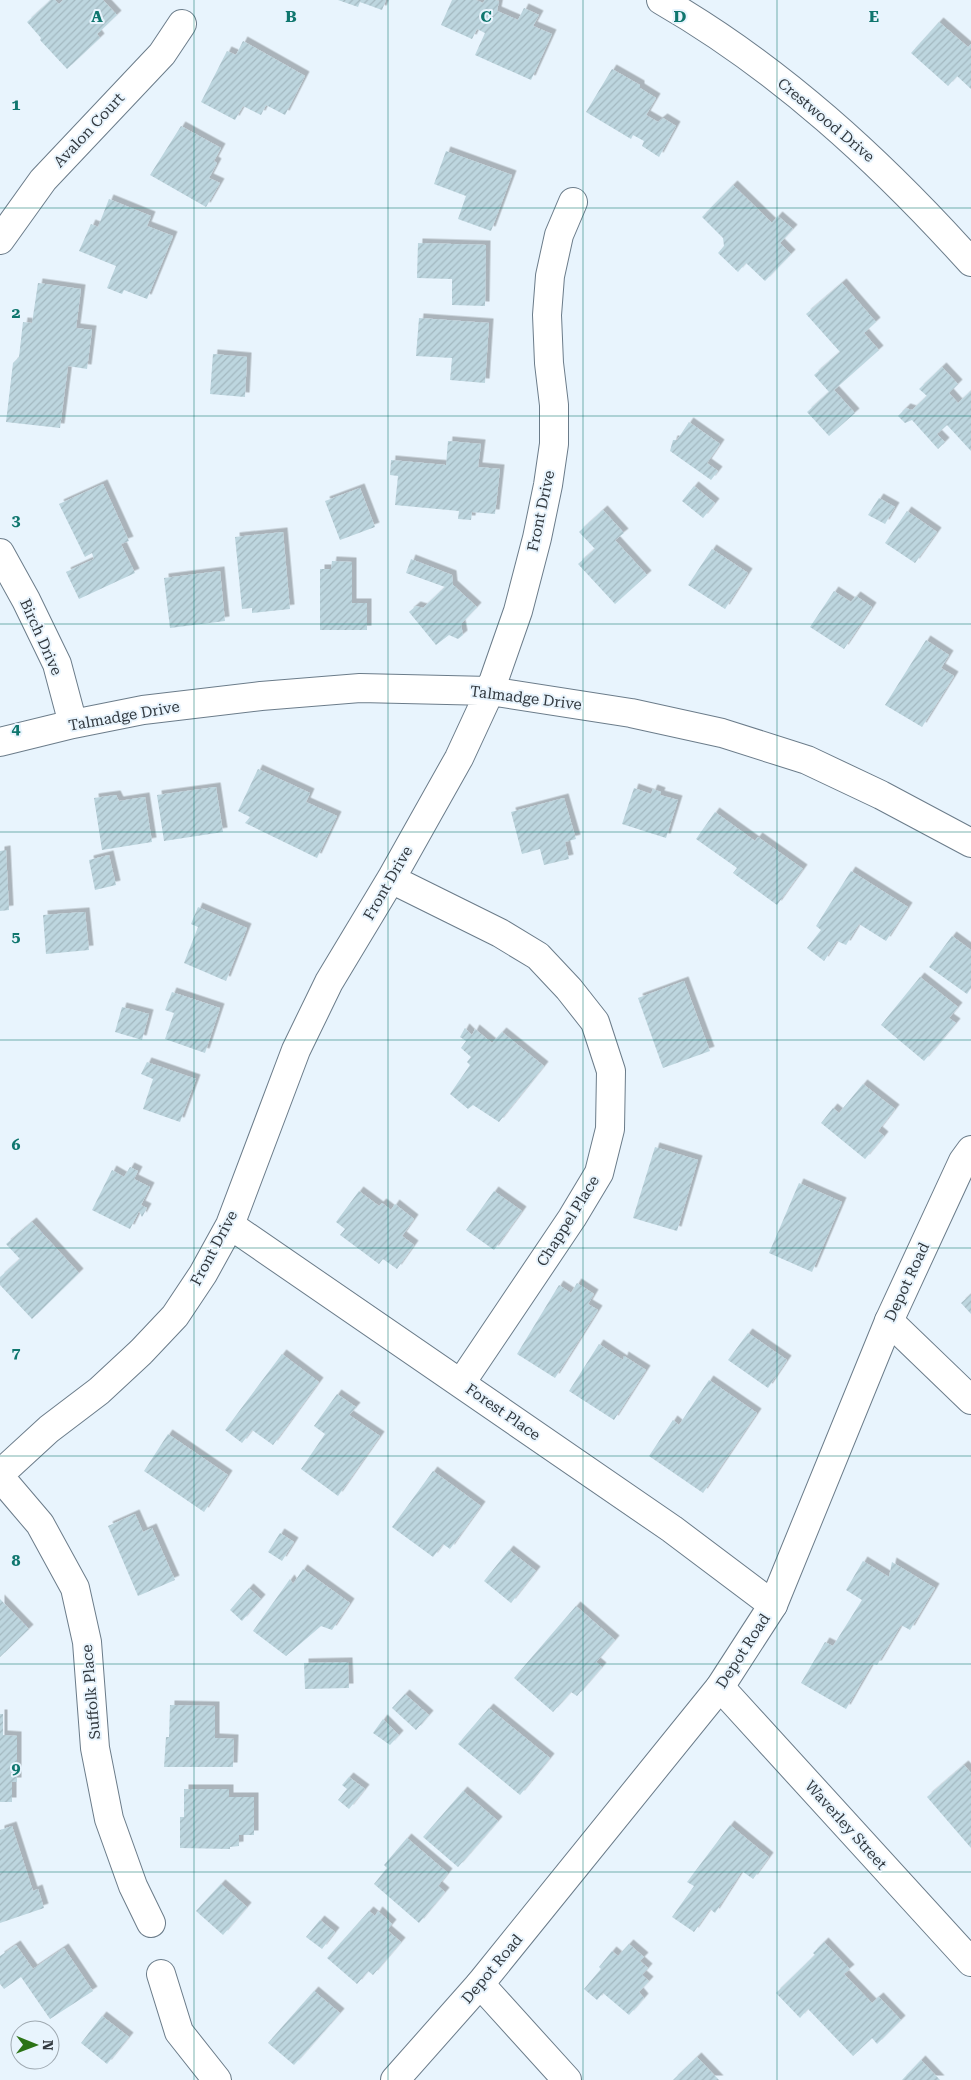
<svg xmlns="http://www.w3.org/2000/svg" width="971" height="2080" font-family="'Roboto Serif',serif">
  <defs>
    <pattern id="building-hatch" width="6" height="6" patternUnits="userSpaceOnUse" patternTransform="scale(1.25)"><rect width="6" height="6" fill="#bdd6df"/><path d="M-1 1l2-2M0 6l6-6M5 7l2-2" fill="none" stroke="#a3b8c0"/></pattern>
    <filter id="shadow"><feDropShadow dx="4.5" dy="-4.5" stdDeviation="0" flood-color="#0004"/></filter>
  </defs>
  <rect width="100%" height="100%" fill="#e8f4fd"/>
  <path fill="url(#building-hatch)" filter="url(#shadow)" d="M51,0H55L59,4L63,0H103L117,15L97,34L100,38L67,69L40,40L41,38L27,22Z
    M338,0H386L382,10L360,2L358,7Z
    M452,0H476L483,3L485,0H496L499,1L497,11L518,20L524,8L539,15L533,26L552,34L531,80L475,55L485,33L477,29L472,39L441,25Z
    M939,22L968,47L971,44V89L957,76L948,86L911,53Z
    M243,41L305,76L285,115L266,105L261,115L243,106L235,120L201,102L227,51L236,55Z
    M612,69L640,85V88L656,98L646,115L658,122L663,118L676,126L659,157L642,146L644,141L633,135L631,139L586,112Z
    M181,126L221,148L214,161L217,163L209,178L220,183L206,207L150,175Z
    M446,151L512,175L491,231L458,219L466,196L434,184Z
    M733,185L772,223L778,216L793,229L780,243L791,254L765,281L746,263L738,272L718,253L724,246L723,238L702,217Z
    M109,199L151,216L147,226L173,236L147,299L124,290L122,294L107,288L116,266L79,251L91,224L98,227Z
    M418,243L486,245L485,306L452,305V279L417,278Z
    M38,283L81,289L76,328L92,330L87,369L68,366L60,428L6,422L13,363L19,357L23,322L32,323Z
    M842,283L876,322L864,333L879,350L834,390L855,413L829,436L807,412L829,392L814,375L840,352L806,314Z
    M419,318L489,323L485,383L450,380L452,358L416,356Z
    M213,354L247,357L245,397L210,394Z
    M942,367L958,384L949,393L958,403L971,391V451L947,425L937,434L945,442L938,449L912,420L905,423L898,416L906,408L912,410L927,396L919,389Z
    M689,422L720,444L707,463L718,471L711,480L670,451L673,440H677Z
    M448,441L481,444L478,467L500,469L495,514L472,512L471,520L458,519L459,511L395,505L398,476L390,475L391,460L446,465Z
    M103,484L129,541L121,544L135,573L79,599L66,572L94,559L92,553L85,557L59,504Z
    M694,486L715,503L703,518L682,501Z
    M360,488L375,527L340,540L325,501Z
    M879,498L895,507L885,524L868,515Z
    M603,510L624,533L615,540L647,575L615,604L578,564L595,549L579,532Z
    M907,511L937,532L915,563L885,543Z
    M283,532L290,609L252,613V608L242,609L235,537Z
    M712,549L748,573L725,609L688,585Z
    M411,559L452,575L453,585L477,607L461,624L463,635L458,639L449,635L436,645L409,612L416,606L423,608L445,587L406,573Z
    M332,561L352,562V603H367V630H320V569H331Z
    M220,571L225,621L170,628L164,578Z
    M834,591L851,602L856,596L872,607L844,649L810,627Z
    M926,640L949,655L941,668L954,676L922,727L885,705Z
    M258,769L310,793L306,802L337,816L317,858L245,823L250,817L238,811Z
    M216,787L223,832L164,841L157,795Z
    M634,788L651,794L653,789L661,792L660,795L678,800L666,838L622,824Z
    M116,795L119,801L145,797L152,842L102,850L94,798Z
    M564,798L576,839L565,842L569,859L544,865L540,849L522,854L511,812Z
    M715,812L755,841L758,837L803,869L777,905L733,873L737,868L696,839Z
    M6,850L9,910L0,911V851Z
    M109,855L116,885L95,890L89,860Z
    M851,871L908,907L886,941L859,924L846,945L837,941L824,961L807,948L821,930L816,926Z
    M198,907L247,928L226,981L184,963L198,927L191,924Z
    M85,912L89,950L46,954L43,915Z
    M952,936L971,950V988L967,994L929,967Z
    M920,977L958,1007L949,1018L956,1023L924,1061L881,1025Z
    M684,981L710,1051L663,1068L638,998Z
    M172,992L220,1008L205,1053L165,1039L174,1013L165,1010Z
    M122,1007L149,1014L142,1040L115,1032Z
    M465,1028L472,1035L475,1029L492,1043L502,1032L544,1066L499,1122L473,1105L468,1109L450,1094L470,1065L467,1062L471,1057L461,1048L466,1041L460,1037Z
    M147,1062L196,1079L180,1122L143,1109L153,1079L141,1074Z
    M863,1084L895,1109L878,1131L884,1136L865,1159L821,1123L833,1108L839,1113Z
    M655,1147L698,1160L677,1231L633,1218Z
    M130,1167L138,1171L134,1179L150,1187L141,1205L147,1208L142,1217L139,1211L130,1229L92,1210L112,1170L124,1177Z
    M799,1183L842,1202L812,1272L769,1253Z
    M359,1191L379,1206L382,1203L391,1210L395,1204L414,1219L402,1236L414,1245L397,1269L383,1259L379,1264L340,1235L345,1229L336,1222Z
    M494,1191L522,1211L494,1250L466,1230Z
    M32,1222L79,1273L32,1319L0,1285V1277L20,1259L6,1244Z
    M577,1283L594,1294L588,1304L598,1310L555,1378L517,1354L559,1285L571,1293Z
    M971,1294V1314L961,1303Z
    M748,1333L787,1360L768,1388L728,1360Z
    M599,1344L623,1360L624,1356L646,1370L614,1420L569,1391Z
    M282,1354L319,1382L273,1445L252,1430L242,1443L225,1430Z
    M709,1380L757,1413L703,1493L649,1456L673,1420L679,1425Z
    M337,1394L356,1407L349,1415L380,1436L338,1496L301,1469L325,1434L314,1426Z
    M168,1434L228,1475L204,1512L144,1471Z
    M433,1471L481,1506L450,1549L443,1544L433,1557L392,1527Z
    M135,1514L143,1532L152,1528L175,1580L138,1596L108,1526Z
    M280,1533L294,1542L282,1561L268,1552Z
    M509,1550L536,1571L511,1603L484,1581Z
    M863,1561L889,1577L892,1562L935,1588L910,1630L901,1625L877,1665L872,1664L846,1709L801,1683L825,1642L833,1646L862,1600L846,1590Z
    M303,1569L350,1603L332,1630L321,1626L286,1656L253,1631L290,1579L293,1584Z
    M249,1588L261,1599L242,1621L230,1610Z
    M0,1599L29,1629L0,1657Z
    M576,1606L615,1640L596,1662L602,1667L577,1696L571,1692L553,1712L514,1678Z
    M348,1662L349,1688L305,1689L304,1663Z
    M405,1694L429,1715L416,1730L392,1708Z
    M170,1705L215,1706V1738L234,1739L233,1767H164L166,1737H169Z
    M489,1708L550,1758L520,1795L458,1744Z
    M0,1714H3V1735L17,1736V1782H12V1802H0Z
    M383,1719L399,1735L390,1745L373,1733Z
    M964,1765L971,1773V1848L927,1797Z
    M349,1777L365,1789L349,1809L338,1800L347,1789L342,1785Z
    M184,1789H229V1797H254V1835H239V1846L230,1847V1849L180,1848V1817H184Z
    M463,1791L498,1821L458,1867L423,1837Z
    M730,1825L769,1857L753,1879L742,1871L715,1913L710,1909L694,1932L672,1917L694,1886L687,1882Z
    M12,1826L33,1891L38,1889L44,1908L0,1923V1830Z
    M407,1838L448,1873L438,1886L445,1892L419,1923L374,1884L387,1868L384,1865Z
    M221,1884L247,1907L223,1935L196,1911Z
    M369,1911L375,1916L378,1911L392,1924L387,1930L401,1942L373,1975L368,1971L357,1984L327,1958Z
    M320,1920L335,1932L322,1949L306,1937Z
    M824,1942L850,1969L844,1974L872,2003L879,1997L901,2020L877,2044L872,2038L853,2056L808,2009L800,2018L776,1993L815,1955L813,1953Z
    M629,1944L644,1957L640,1961L648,1968L642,1975L649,1981L639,1992L644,1998L629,2015L603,1993L597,2000L584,1989L601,1969L599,1967L612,1951L618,1956Z
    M16,1945L33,1969L64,1948L93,1991L50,2019L21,1977L4,1989L0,1984V1956Z
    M314,1991L340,2013L294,2065L268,2043Z
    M102,2016L129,2037L107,2064L81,2043Z
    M697,2057L719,2080H673Z
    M921,2060L940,2080H902Z"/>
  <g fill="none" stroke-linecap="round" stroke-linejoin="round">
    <defs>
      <path id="minor" d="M661,0C779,68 880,161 971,262
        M0,240L43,180L162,54L182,24
        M0,553L26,600L57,664L73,724
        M0,742L73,724L143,710L261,696L360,688L490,691L631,713L722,733L807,760L881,795L971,843
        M391,879L500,933L538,956L569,989L595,1022L611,1071L610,1129L599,1173L572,1218L461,1383
        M230,1225L672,1529L773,1605
        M889,1321L971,1400
        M0,1474L49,1429L99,1391L141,1352L175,1316L203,1274L230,1225L296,1050L329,982L391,879L459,758L490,691L518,611L537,538L548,485L554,444V405L549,363L547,315L550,276L559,235L573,202
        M0,1477L40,1524L75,1588L87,1642L95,1748L109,1819L133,1886L151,1923
        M720,1687L971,1962
        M161,1974L179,2032L217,2080
        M480,1984L567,2080"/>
      <path id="tertiary" d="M395,2080L480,1984L720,1687L773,1605L889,1321L963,1161L971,1150"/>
    </defs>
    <use href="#minor" stroke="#6b7c8a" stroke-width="30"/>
    <use href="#tertiary" stroke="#6b7c8a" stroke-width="30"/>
    <use href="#minor" stroke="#fff" stroke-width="28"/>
    <use href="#tertiary" stroke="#fff" stroke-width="28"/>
  </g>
  <path fill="none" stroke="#0f766e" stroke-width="1" stroke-opacity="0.55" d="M194,0V2080M388,0V2080M583,0V2080M777,0V2080M0,208H971M0,416H971M0,624H971M0,832H971M0,1040H971M0,1248H971M0,1456H971M0,1664H971M0,1872H971"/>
  <g text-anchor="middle" stroke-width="4" stroke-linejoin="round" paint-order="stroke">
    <g font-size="15" fill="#32393f" stroke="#e8f4fd">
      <text transform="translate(826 120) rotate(40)" y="5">Crestwood Drive</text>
      <text transform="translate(89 130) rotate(-47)" y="5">Avalon Court</text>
      <text transform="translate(541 511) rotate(-78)" y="5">Front Drive</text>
      <text transform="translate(41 637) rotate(66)" y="5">Birch Drive</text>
      <text transform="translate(526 698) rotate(7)" y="5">Talmadge Drive</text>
      <text transform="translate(124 716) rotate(-10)" y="5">Talmadge Drive</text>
      <text transform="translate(388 883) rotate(-60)" y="5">Front Drive</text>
      <text transform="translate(568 1221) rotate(-58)" y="5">Chappel Place</text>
      <text transform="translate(214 1248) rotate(-62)" y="5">Front Drive</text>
      <text transform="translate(907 1282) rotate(-65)" y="5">Depot Road</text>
      <text transform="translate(503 1412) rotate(35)" y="5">Forest Place</text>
      <text transform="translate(743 1651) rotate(-57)" y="5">Depot Road</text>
      <text transform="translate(91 1692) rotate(-95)" y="5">Suffolk Place</text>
      <text transform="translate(846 1825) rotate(48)" y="5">Waverley Street</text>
      <text transform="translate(492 1969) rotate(-50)" y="5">Depot Road</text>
    </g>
  </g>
  <g font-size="16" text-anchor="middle" font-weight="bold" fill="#0f766e" stroke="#e8f4fd" stroke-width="4" stroke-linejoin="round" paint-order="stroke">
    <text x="97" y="22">A</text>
    <text x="291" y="22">B</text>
    <text x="486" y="22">C</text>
    <text x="680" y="22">D</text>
    <text x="874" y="22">E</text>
    <text x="16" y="110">1</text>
    <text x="16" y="318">2</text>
    <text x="16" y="526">3</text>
    <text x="16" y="734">4</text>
    <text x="16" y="942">5</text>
    <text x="16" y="1150">6</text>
    <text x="16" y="1358">7</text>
    <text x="16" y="1566">8</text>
    <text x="16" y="1774">9</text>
  </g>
  <g transform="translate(35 2045) rotate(91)"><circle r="24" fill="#e8f4fd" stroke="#9fa9b1"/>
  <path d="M0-4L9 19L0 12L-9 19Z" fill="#2b7316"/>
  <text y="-8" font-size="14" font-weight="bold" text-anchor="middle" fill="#32393f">N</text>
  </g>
</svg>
